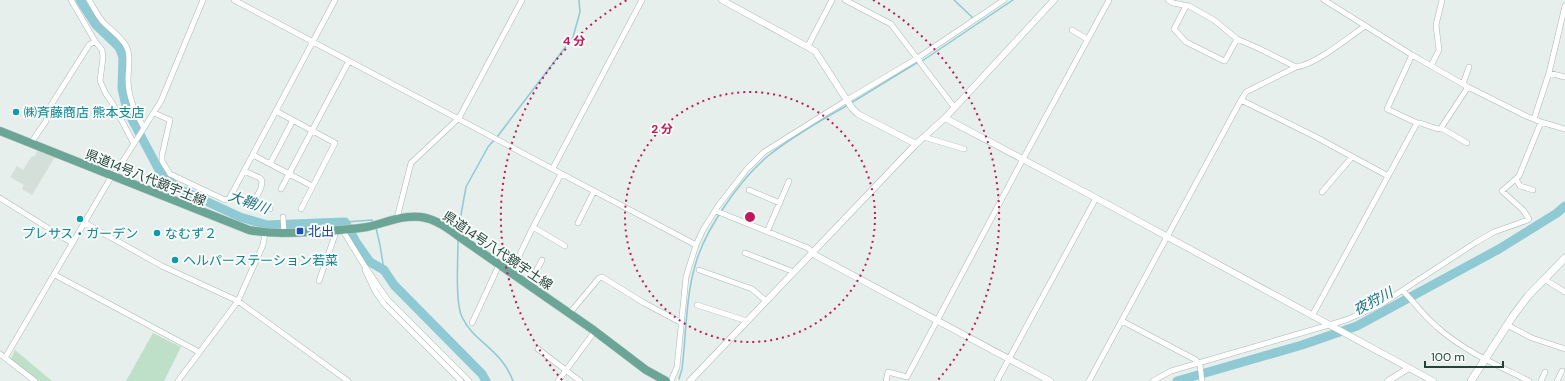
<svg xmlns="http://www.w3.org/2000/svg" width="1565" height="381" font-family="'DM Sans','Noto Sans JP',sans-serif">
  <rect width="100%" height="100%" fill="#e6efeb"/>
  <path fill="#d4dfda" d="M38,150L55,157L32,195L22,189L24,185L10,177L17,166L23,170L32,156L34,157Z"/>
  <path fill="#bfe0c8" d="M153,333L181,347L164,381H126Z
    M15,350L52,381H40L11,359Z"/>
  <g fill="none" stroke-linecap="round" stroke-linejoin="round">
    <path stroke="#8ec9d4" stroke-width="1.5" d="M954,0L973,18
      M84,5L87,0
      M922,61L1013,0
      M851,103L918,62
      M497,137L573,37L580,12L579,0
      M345,222L372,220L373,223
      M376,228L380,245L384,270
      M458,231L466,187L488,147L494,140
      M458,241C458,259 455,303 462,317C470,335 489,345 501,360C506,366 510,373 513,381
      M679,379L682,369C686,337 686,296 695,266C704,231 740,179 768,156C793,136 821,120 848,105"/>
    <path stroke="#8ec9d4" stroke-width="9" d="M80,0L96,25L119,47L123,57L122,89L127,110L159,170L170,182L180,189L240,217L267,225L345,222L356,242L370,262L384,270L394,285L482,374L486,381
      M1177,381L1302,345L1357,326L1499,249L1557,213L1565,206"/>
    <defs>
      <path id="minor" d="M71,0L95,41L102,50L103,57L100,81L106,94L113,104L134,144
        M89,0C94,8 98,17 104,23C112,31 123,38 127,48C131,57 128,69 128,79C128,97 135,112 144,128
        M234,0L696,245
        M845,0L891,24L954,107
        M1168,0L1173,3L1189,6L1214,20L1237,39L1258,48L1296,67C1315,65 1348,38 1365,26
        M1324,0L1412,55L1468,87L1526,116L1541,122L1565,129
        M1186,6L1174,29L1186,42L1224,61H1225L1237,39
        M1072,30L1087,39
        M808,46L832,0
        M1412,55L1387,109L1417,123
        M1431,66L1439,50L1436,25L1442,0
        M1549,73L1565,77
        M1463,84L1469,67
        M1241,100L1316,137L1388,176
        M276,111L335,143L301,209
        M154,113L170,120L162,155V161L170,174L225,200L229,199L335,0
        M1534,119L1549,73L1565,6
        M1441,128L1467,143
        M924,137L964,149
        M31,143L46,121L48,110L89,45L95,41
        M253,155L312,186
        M270,164L293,120
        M553,168L642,0
        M244,171L260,178L262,181L261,188L253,204
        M1516,179L1520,186L1533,190
        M281,189L349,61
        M749,190L780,203
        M1322,192L1352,157
        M231,196L270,209
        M0,198L72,243
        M716,211L808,248L812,252
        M283,217L284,233
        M397,218L411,163L459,118L522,0
        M85,223L162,266L238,301L348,381
        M578,223L594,191
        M533,227L565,246
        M343,231L364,265L387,299L469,381
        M767,232L789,181
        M745,253L794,272
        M365,270L375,291L384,304L461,381
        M699,270L752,289L766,301
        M511,273L531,231L561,174
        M55,275L199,352
        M1544,279L1565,292
        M319,281L335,235L334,231
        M529,285L542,260
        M1403,291C1415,303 1424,316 1437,327C1464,351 1497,365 1529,381
        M697,305L747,321
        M569,314L599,278L602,277L644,303L682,323
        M1312,316L1417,123H1420L1438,129L1441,128L1468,87
        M1122,321L1196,360L1200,365L1202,381
        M472,323L499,265
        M1507,325L1532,338L1565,349
        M538,349L580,381
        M0,354L35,381
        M5,358L110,179L116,172L161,101L203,0
        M178,381L238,301L263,245L265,233
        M558,381L595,331
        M671,381L677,367L686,277L696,245L703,230L718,206L747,169L764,152L847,100L916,59L1004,0
        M886,381L888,372L907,377L1023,159L1109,0
        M997,381L1096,198
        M1089,381L1241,100L1246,92L1296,67
        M1153,381L1171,371L1346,320L1380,305L1475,243L1494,232L1528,220L1529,219L1523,210L1502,191L1519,176L1541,122
        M1541,381L1545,372
        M1557,381L1562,371"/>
      <path id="tertiary" d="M722,0L815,51L852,108L858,114L916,144
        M945,118L1096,198L1433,381
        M812,252L815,255L1050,381
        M690,381L916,144L945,118L1054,0
        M1388,381L1409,368"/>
      <path id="secondary" d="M1471,381L1513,316L1528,296L1565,258"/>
      <path id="primary" d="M0,131L249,230C269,234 289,233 309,232C329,231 348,230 367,227C386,223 400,215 421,217C436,219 449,229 461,238L592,329L646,370L666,381"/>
    </defs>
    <use href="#minor" stroke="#a8b8b2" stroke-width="6"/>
    <use href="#tertiary" stroke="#a8b8b2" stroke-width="7"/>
    <use href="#secondary" stroke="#a4bbb3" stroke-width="8"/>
    <use href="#primary" stroke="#c2cac8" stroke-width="9"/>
    <use href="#minor" stroke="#fff" stroke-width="5"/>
    <use href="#tertiary" stroke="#fff" stroke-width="6"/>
    <use href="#secondary" stroke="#fff" stroke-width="7"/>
    <use href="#primary" stroke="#6aa596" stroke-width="8"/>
  </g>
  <g fill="none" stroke="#c2185b" stroke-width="2" stroke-dasharray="2 4">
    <circle cx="750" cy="217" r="125"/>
    <path d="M562 380A249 249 0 0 1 627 0M873 0A249 249 0 0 1 938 380"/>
  </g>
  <g fill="#0f9aa8" stroke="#f7fbf9" stroke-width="1.5">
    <circle cx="16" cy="112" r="4"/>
    <circle cx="80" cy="219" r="4"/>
    <circle cx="157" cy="233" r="4"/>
    <circle cx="175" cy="260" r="4"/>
  </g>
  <rect fill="#1a4fb4" stroke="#f7fbf9" stroke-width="1.5" x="296" y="227" width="8" height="8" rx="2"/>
  <g text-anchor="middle" stroke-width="4" stroke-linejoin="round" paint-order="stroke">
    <g font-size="13" fill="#0d838f" stroke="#f7fbf9" text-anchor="start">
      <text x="24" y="117">㈱斉藤商店 熊本支店</text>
      <text x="80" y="238" text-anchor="middle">プレサス・ガーデン</text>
      <text x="165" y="238">なむず２</text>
      <text x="183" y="265">ヘルパーステーション若菜</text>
    </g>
    <g font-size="13" fill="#24423a" stroke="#f7fbf9">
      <text transform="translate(146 177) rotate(22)" y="5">県道14号八代鏡宇土線</text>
      <text transform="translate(498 250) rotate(34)" y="5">県道14号八代鏡宇土線</text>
    </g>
    <g font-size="13" fill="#164399" stroke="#f7fbf9" text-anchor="start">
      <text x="308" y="236">北出</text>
    </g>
    <g font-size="14" font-style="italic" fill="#1c6f80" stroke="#f7fbf9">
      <text transform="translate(249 202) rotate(20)" y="5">大鞘川</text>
      <text transform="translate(1373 301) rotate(-28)" y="5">夜狩川</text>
    </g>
  </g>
  <circle cx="750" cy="217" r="6" fill="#c2185b" stroke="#f7fbf9" stroke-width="2"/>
  <g font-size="12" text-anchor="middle" font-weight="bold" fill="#c2185b" stroke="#f7fbf9" stroke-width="4" stroke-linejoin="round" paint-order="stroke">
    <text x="574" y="45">4 分</text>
    <text x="662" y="133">2 分</text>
  </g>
  <path d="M1425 361v6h78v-6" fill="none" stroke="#24423a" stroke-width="2"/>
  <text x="1431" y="361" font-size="12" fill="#24423a" stroke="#f7fbf9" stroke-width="3" paint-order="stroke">100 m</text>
</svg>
